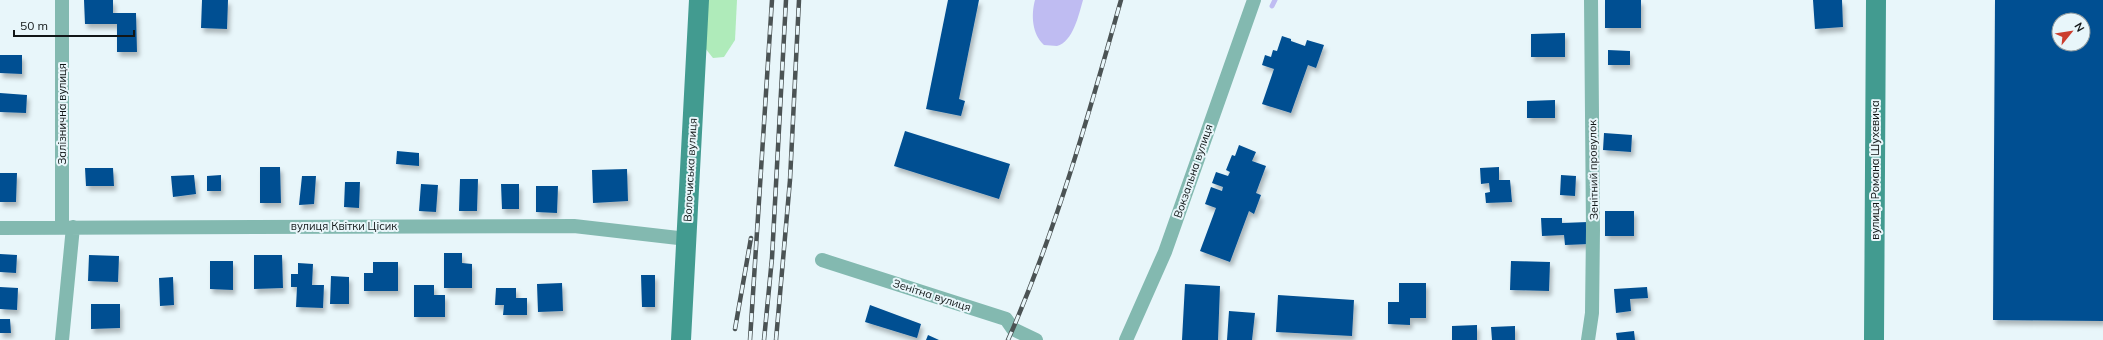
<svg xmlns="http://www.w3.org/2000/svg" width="2103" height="340" font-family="Mulish,sans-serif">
  <defs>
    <filter id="shadow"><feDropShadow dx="2.5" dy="4.5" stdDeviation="2" flood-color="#0004"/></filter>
  </defs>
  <rect width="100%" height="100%" fill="#e8f6fa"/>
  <path fill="#afebba" d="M708,0H737L735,40L724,57L713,58L705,48Z"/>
  <path fill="#bfbcf2" d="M1035,0H1083C1079,14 1073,42 1057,46C1053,46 1048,45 1044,45C1032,34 1031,15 1035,0Z"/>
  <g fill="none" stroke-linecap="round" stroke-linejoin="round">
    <path stroke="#bfbcf2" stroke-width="5" d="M1272,6L1275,0"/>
  </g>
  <path fill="#054f92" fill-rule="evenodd" filter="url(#shadow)" d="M84,0H113V13H136L137,52H117V24H85Z
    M202,0H228L227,29L201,28Z
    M948,0H979L959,99L965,101L961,116L926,109Z
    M1605,0H1641V28H1605Z
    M1813,0H1842L1843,27L1815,29Z
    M1995,0H2103V321L1993,320ZM2059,20H2083V44H2059Z
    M1565,33V57H1531V34Z
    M1282,36L1291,39V41L1305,46L1307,40L1324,45L1316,68L1308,65L1291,113L1262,104L1274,69L1262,65L1265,55L1271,57L1273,50L1277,51Z
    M1608,50L1630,51V65H1608Z
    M0,55H22V74L0,73Z
    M0,93L27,95L26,113L0,112Z
    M1555,100V118H1527V101Z
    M905,131L1010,164L999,199L894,166Z
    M1604,133L1632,135L1631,152L1603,150Z
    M1239,145L1256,152L1252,161L1266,166L1256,193L1261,195L1254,214L1249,211L1230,262L1200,251L1216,208L1205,204L1211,187L1222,191L1223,187L1212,183L1216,172L1228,176L1230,172L1226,170L1232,155L1235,156Z
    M397,151L419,153V166L396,164Z
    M260,167H280L281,203H260Z
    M1499,167V180H1510L1512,202L1486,203L1485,193L1490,192L1489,183L1481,184L1480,168Z
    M85,168H113L114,186H86Z
    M627,169L628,201L593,203L592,170Z
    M0,173H17L16,202H0Z
    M194,175L196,194L173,197L171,176Z
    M221,175V191H207V176Z
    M1561,175L1576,176L1575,196L1560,195Z
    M302,176H316L314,204L299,205Z
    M460,179H478L477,211H459Z
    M345,182H360L359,208L344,207Z
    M421,184L438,185L436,212L419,211Z
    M501,184H519V209H502Z
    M536,186H558L557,213L536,212Z
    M1605,211H1634V236H1605Z
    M1541,218H1562V223L1588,222L1589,244L1565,245L1564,235L1542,236Z
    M444,253H462V263L472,264V288H444Z
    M0,254L17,255L16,273L0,272Z
    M89,255L119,256L118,282L88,281Z
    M254,255H282L283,288L254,289Z
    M210,261H233V290L210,289Z
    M1511,261L1550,262L1549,291L1510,290Z
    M373,262H398V291H364V273H373Z
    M298,263L313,264L312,285H324L323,308L296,307L297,287H291V274H298Z
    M641,275H655V307H642Z
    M331,276L349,277V304H330Z
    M173,277L174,305L160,306L159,278Z
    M562,283L563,311L538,312L537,284Z
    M1399,283H1426V318H1410V325L1388,324V302H1399Z
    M1185,284L1220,286L1218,340H1182Z
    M414,285H434V295H445V317H414Z
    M0,287L18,288L17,310L0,309Z
    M1647,287L1648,298L1630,299L1631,311L1616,313L1614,289Z
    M496,288H516V298H527V315H503L504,305H495Z
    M1278,295L1354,300L1352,336L1276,332Z
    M91,304H120V328L91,329Z
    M870,305L921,324L917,338L865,322Z
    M1229,311L1255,313L1252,340H1227Z
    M0,319H10L11,333H0Z
    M1477,325V340H1452V326Z
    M1515,326V340H1492L1491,327Z
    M1634,331L1635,340H1617L1616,333Z
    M928,335L939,340H926Z"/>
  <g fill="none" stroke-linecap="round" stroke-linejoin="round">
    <path stroke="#83b9b0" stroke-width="14" d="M62,0V227
      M0,228L574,226L687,239
      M822,260L1006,319L1013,329L1036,340
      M62,340L73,227
      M1126,340L1165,252L1254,0
      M1588,340L1592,313L1593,230L1591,0"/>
    <path stroke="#429b90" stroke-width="20" d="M681,340L699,0
      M1874,340L1876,0"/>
    <defs>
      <path id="rail" d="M735,329L751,238
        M750,340L772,0
        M764,340L772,258L786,0
        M776,340L790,180L799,0
        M1008,340C1056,231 1089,114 1121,0"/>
    </defs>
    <use href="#rail" stroke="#4b5354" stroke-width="4.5"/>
    <use href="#rail" stroke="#e8f6fa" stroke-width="3" stroke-dasharray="9" stroke-linecap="butt"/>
  </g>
  <g text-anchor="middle" stroke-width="4" stroke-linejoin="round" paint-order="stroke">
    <g font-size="11" fill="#111617" stroke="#e8f6fa">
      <text transform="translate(62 114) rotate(-90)" y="4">Залізнична вулиця</text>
      <text transform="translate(690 170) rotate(-87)" y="4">Волочиська вулиця</text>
      <text transform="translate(1593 170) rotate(-91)" y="4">Зенітний провулок</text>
      <text transform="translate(1875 170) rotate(-90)" y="4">вулиця Романа Шухевича</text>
      <text transform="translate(1193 171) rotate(-71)" y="4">Вокзальна вулиця</text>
      <text x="344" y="230">вулиця Квітки Цісик</text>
      <text transform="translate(932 295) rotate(18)" y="4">Зенітна вулиця</text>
    </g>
  </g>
  <g transform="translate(2071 32) rotate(60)"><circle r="19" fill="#e8f6fa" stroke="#929c9f"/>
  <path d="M0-3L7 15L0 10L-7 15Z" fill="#cb3e2e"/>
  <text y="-6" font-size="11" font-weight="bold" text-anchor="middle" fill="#111617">N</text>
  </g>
  <path d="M14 30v6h120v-6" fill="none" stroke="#111617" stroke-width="2"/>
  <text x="20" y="30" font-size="12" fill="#111617" stroke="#e8f6fa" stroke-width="3" paint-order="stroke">50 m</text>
</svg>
